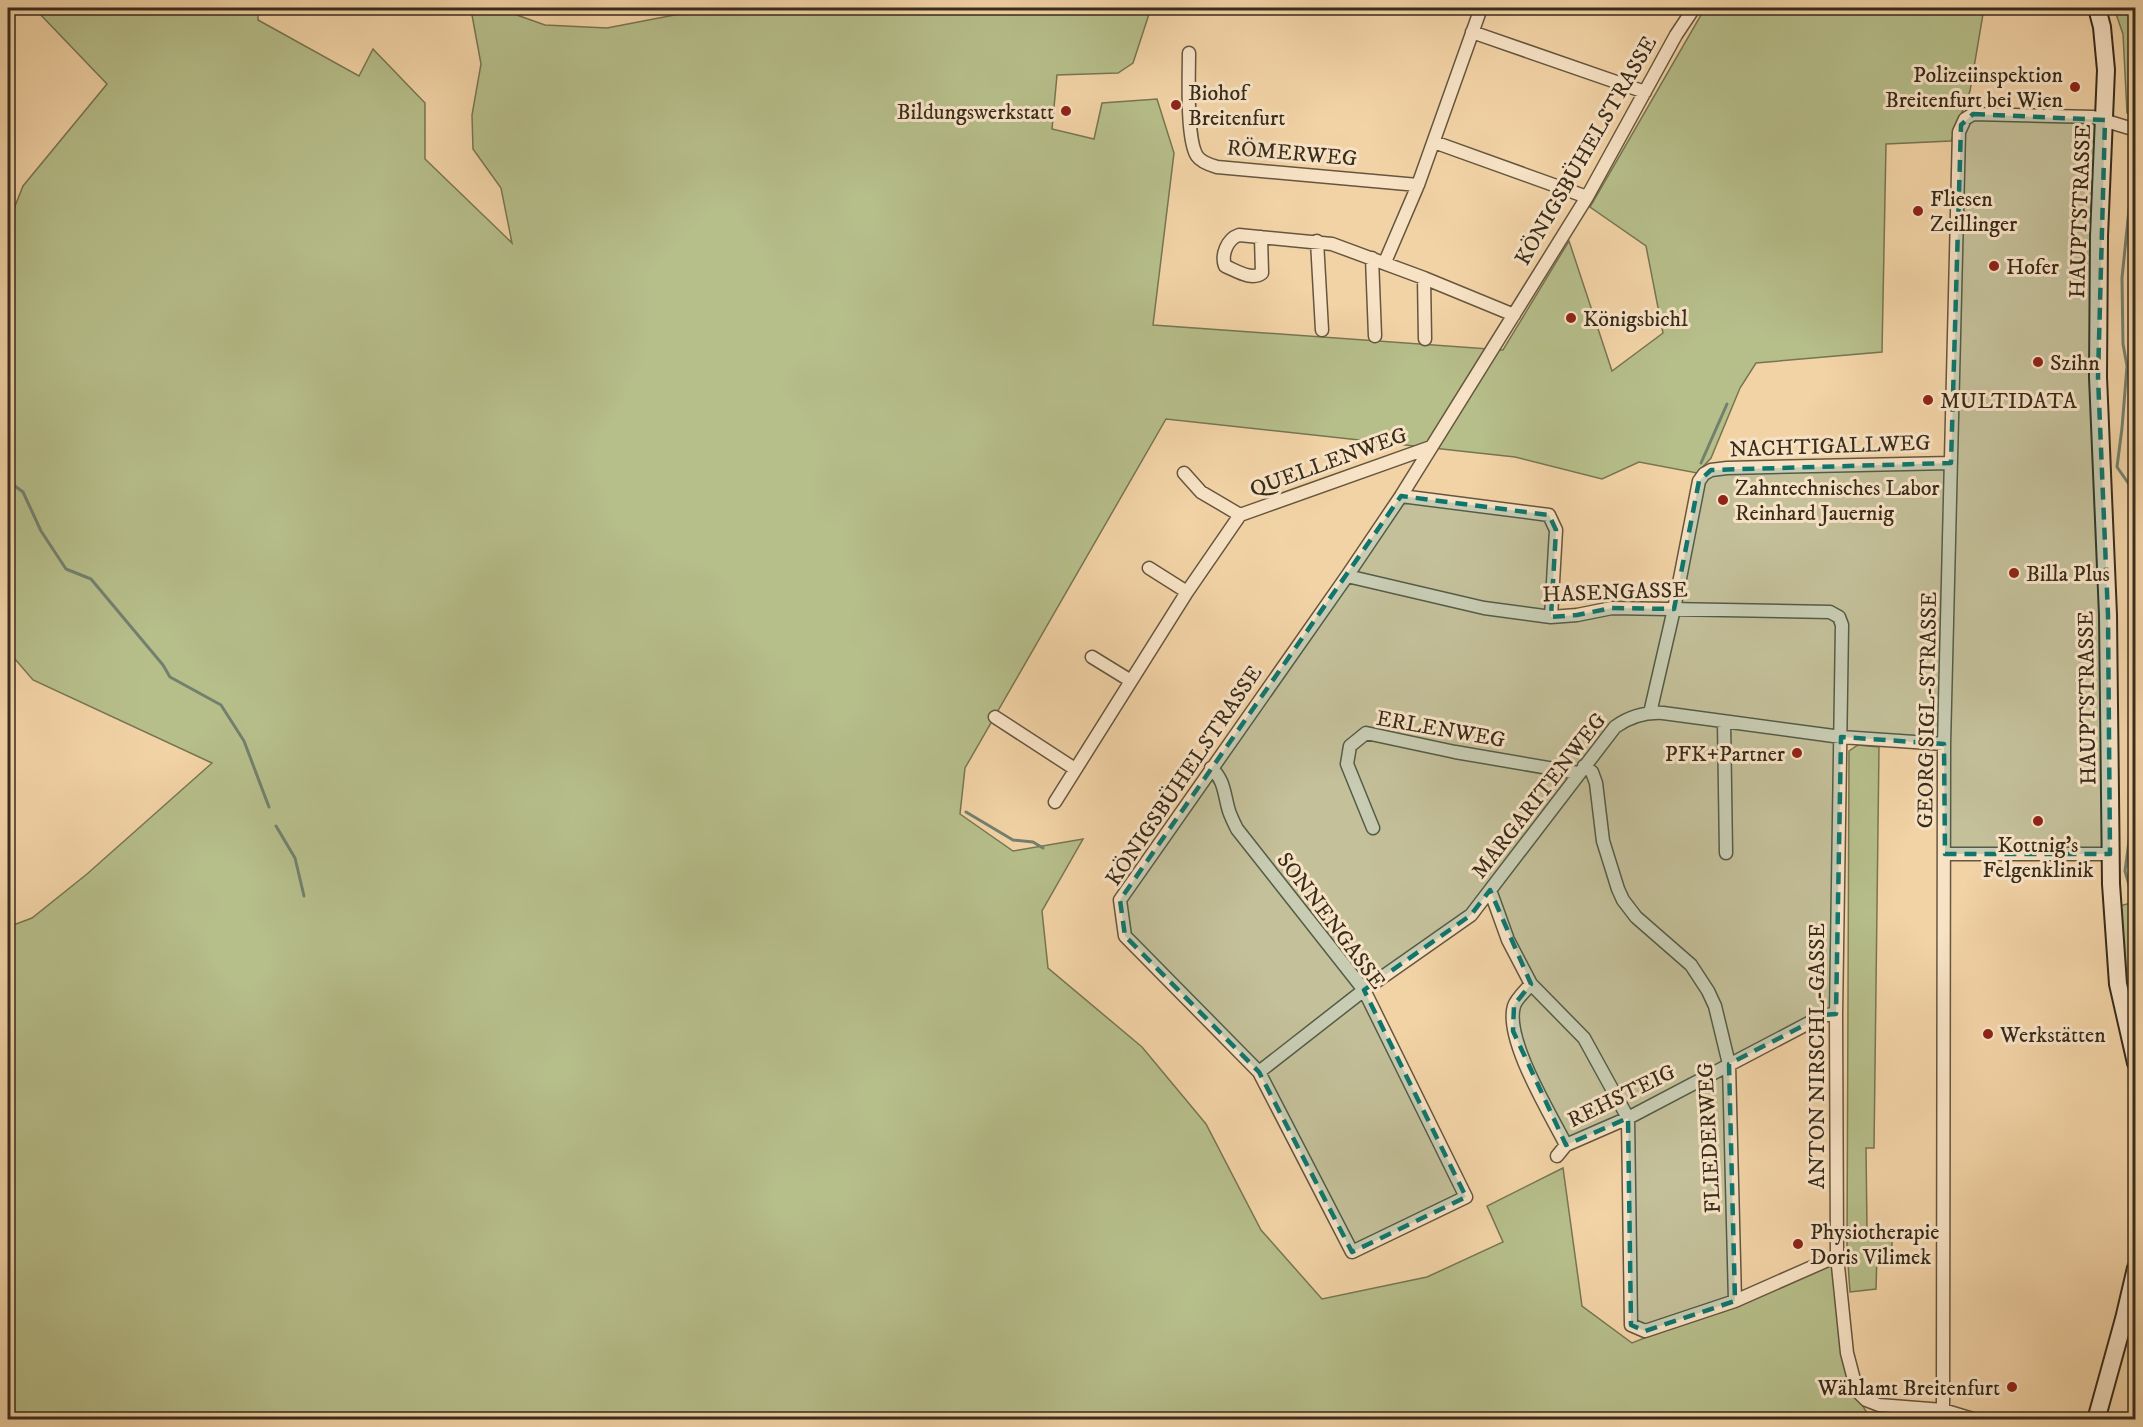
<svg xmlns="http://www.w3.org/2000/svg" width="2143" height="1427" font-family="'IM FELL DW Pica',serif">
  <rect width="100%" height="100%" fill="#f2d3a6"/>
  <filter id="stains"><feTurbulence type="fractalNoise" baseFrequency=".00333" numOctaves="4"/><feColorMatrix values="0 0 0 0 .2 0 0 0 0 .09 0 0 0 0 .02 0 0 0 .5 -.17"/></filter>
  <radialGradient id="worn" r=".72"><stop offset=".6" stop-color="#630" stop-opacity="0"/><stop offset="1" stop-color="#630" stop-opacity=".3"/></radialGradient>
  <path fill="#b6be8a" stroke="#777552" stroke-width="1.5" d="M48,8H258V20L359,76L373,49L425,103V159L512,243L501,188L473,149L472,115L481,64L472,15L464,8H497L545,25L607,28L690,12L702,8H1151L1133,63L1118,73L1057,75L1052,129L1094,139L1102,103L1157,99L1174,153L1153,325L1503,350L1569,241L1612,371L1663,333L1646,246L1590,207L1705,8H1984L1970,91L1951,141L1886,144L1882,352L1756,363L1740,388L1711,458L1697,473L1639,462L1602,479L1515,457L1166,419L965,768L960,814L1013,851L1083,839L1042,911L1048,968L1142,1047L1206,1124L1261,1230L1322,1299L1427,1277L1503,1242L1487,1206L1563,1168L1582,1306L1632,1343L1833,1264L1850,1386L1871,1419H8V927L32,918L87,874L212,763L33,680L8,651V224L23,186L107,84L38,12Z
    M2114,8H2135V115L2127,113L2123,34Z
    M1858,745L1879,747L1874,1148H1866L1867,1229L1892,1230V1253L1877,1254L1876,1289L1850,1292L1847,1249L1849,751Z
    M2135,902V1033L2124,984L2119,906Z"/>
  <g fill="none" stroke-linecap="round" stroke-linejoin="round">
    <path stroke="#73806e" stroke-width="3" d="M2136,141L2122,278L2123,344L2127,366L2122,428L2117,467L2131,487L2136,499
      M1701,463L1727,404
      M8,481L23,492L41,531L66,569L91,579L163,665L170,677L221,705L244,741L269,807
      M2136,548L2132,558L2136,584
      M966,812L1013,840L1033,842L1043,848
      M2136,822L2131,826L2125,871L2136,909
      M276,826L295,858L304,896
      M2136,960L2132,971L2136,1009"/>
    <defs>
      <path id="minor" d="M1472,32L1645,92
        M1189,53C1189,75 1186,139 1197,156C1201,162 1210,165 1217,167L1418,185
        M1434,142L1587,197
        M1261,237L1262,273C1252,281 1237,271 1225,266C1221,255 1227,239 1239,235L1332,244L1424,278L1514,315
        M1317,241L1322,330
        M1372,258L1375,336
        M1385,262L1418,185L1481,8
        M1424,278L1425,339
        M1184,473L1201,492L1240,515
        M1401,496L1549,515L1556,530L1551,617
        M1149,568L1187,592
        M1347,576L1484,608L1551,617L1577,615L1612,608L1830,612L1839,617L1842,625L1836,1014L1837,1256L1847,1353L1857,1391L1866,1400L1879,1405L1943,1410L1976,1420
        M1092,657L1131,681
        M1650,713L1674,609L1699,481L1704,474L1711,470L1727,468L1951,463
        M995,717L1075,769
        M1724,722L1726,853
        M1584,766L1592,772L1596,783L1603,841L1618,889L1623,900L1636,917L1691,965L1708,991L1715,1006L1729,1064L1735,1301
        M1211,768C1225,780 1224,795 1229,811C1231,817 1234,823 1237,829L1364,990L1466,1197L1352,1252L1259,1072L1125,936L1120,900L1347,576L1401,496L1587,197L1676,35L1694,8
        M1055,802L1187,592L1240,515L1431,447
        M1373,828L1347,764L1350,746L1366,733L1455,752L1578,773
        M1945,854H2110
        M1490,890L1508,940L1531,984L1584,1038L1628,1118L1631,1325L1645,1331L1735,1301L1837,1256
        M1531,984C1526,990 1516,999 1514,1006C1504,1039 1551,1115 1566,1145
        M1259,1072L1364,990L1471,915L1615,727C1629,717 1645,712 1663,713L1841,737L1944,744
        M1557,1156L1566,1145L1628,1118L1824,1015L1836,1014
        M1943,1410L1944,744L1959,132L1965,119L1973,114L2093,117L2136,130"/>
      <path id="secondary" d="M2097,8L2102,27L2106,70L2099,236L2098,377L2108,615L2111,884L2118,984L2136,1063
        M2096,1420L2124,1319L2136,1268"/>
    </defs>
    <use href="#minor" stroke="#66563e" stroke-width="15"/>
    <use href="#secondary" stroke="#382c1b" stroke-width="20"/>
    <use href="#minor" stroke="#f7e2c5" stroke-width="12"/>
    <use href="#secondary" stroke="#f7e2c5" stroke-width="16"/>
  </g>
  <path fill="#0f766e" fill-opacity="0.2" stroke="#0f766e" stroke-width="4.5" stroke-dasharray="12 8" stroke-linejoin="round" d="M1973,114L2105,120L2098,377L2108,615L2110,854H1945L1944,744L1841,737L1836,1014L1824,1015L1729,1064L1735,1301L1645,1331L1631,1325L1628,1118L1566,1145L1513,1031L1514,1005L1531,984L1490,890L1471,915L1364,990L1466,1197L1352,1252L1259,1072L1125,936L1120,900L1401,496L1549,515L1556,530L1551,617L1577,615L1612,608L1674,609L1699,481L1711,470L1951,463L1961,125Z"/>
  <g fill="#8f2418" stroke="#f7e2c5" stroke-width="2">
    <circle cx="2075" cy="87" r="6"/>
    <circle cx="1176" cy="105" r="6"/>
    <circle cx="1066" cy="111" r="6"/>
    <circle cx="1918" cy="211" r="6"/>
    <circle cx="1994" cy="266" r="6"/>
    <circle cx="1571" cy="318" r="6"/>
    <circle cx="2038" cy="362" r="6"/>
    <circle cx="1928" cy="400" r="6"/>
    <circle cx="1723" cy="500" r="6"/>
    <circle cx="2014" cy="573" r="6"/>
    <circle cx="1797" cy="753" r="6"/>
    <circle cx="2038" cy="821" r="6"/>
    <circle cx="1988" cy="1034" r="6"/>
    <circle cx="1798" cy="1244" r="6"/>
    <circle cx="2012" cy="1387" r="6"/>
  </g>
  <g text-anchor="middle" stroke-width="6" stroke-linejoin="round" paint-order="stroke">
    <g font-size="22" fill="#382c1b" stroke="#f7e2c5" text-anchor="start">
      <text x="2063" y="82" text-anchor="end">Polizeiinspektion<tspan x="2063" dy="25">Breitenfurt bei Wien</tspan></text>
      <text x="1188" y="100">Biohof<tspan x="1188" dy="25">Breitenfurt</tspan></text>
      <text x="1054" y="119" text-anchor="end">Bildungswerkstatt</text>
      <text x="1930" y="206">Fliesen<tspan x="1930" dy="25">Zeillinger</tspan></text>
      <text x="2006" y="274">Hofer</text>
      <text x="1583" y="326">Königsbichl</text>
      <text x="2050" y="370">Szihn</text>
      <text x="1940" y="408">MULTIDATA</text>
      <text x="1735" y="495">Zahntechnisches Labor<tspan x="1735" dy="25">Reinhard Jauernig</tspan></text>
      <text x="2026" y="581">Billa Plus</text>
      <text x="1785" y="761" text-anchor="end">PFK+Partner</text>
      <text x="2038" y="852" text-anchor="middle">Kottnig's<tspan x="2038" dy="25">Felgenklinik</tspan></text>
      <text x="2000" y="1042">Werkstätten</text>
      <text x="1810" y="1239">Physiotherapie<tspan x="1810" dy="25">Doris Vilimek</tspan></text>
      <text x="2000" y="1395" text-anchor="end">Wählamt Breitenfurt</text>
    </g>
    <g font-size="22" fill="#382c1b" stroke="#f7e2c5">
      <text transform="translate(1585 150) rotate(-60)" y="8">KÖNIGSBÜHELSTRASSE</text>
      <text transform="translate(1292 152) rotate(5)" y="8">RÖMERWEG</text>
      <text transform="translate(2079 211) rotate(-88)" y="8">HAUPTSTRASSE</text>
      <text transform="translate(1830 445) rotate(-2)" y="8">NACHTIGALLWEG</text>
      <text transform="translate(1328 461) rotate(-20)" y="8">QUELLENWEG</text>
      <text transform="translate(1615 591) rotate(-2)" y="8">HASENGASSE</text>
      <text transform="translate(2086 698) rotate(-91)" y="8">HAUPTSTRASSE</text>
      <text transform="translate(1926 710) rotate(-89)" y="8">GEORG SIGL-STRASSE</text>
      <text transform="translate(1441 728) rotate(10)" y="8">ERLENWEG</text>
      <text transform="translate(1183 775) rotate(-56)" y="8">KÖNIGSBÜHELSTRASSE</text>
      <text transform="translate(1538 795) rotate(-52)" y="8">MARGARITENWEG</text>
      <text transform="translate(1332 920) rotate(53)" y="8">SONNENGASSE</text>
      <text transform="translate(1816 1056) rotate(-90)" y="8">ANTON NIRSCHL-GASSE</text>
      <text transform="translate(1621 1095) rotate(-26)" y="8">REHSTEIG</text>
      <text transform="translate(1708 1138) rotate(-93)" y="8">FLIEDERWEG</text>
    </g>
  </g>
  <rect width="2143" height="1427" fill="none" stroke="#f2d3a6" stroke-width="30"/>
  <rect x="9" y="9" width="2125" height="1409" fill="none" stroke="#382c1b" stroke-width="3"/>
  <rect x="15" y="15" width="2113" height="1397" fill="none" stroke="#382c1b" stroke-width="1.5"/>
  <rect width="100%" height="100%" filter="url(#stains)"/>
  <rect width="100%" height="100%" fill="url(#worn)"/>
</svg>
